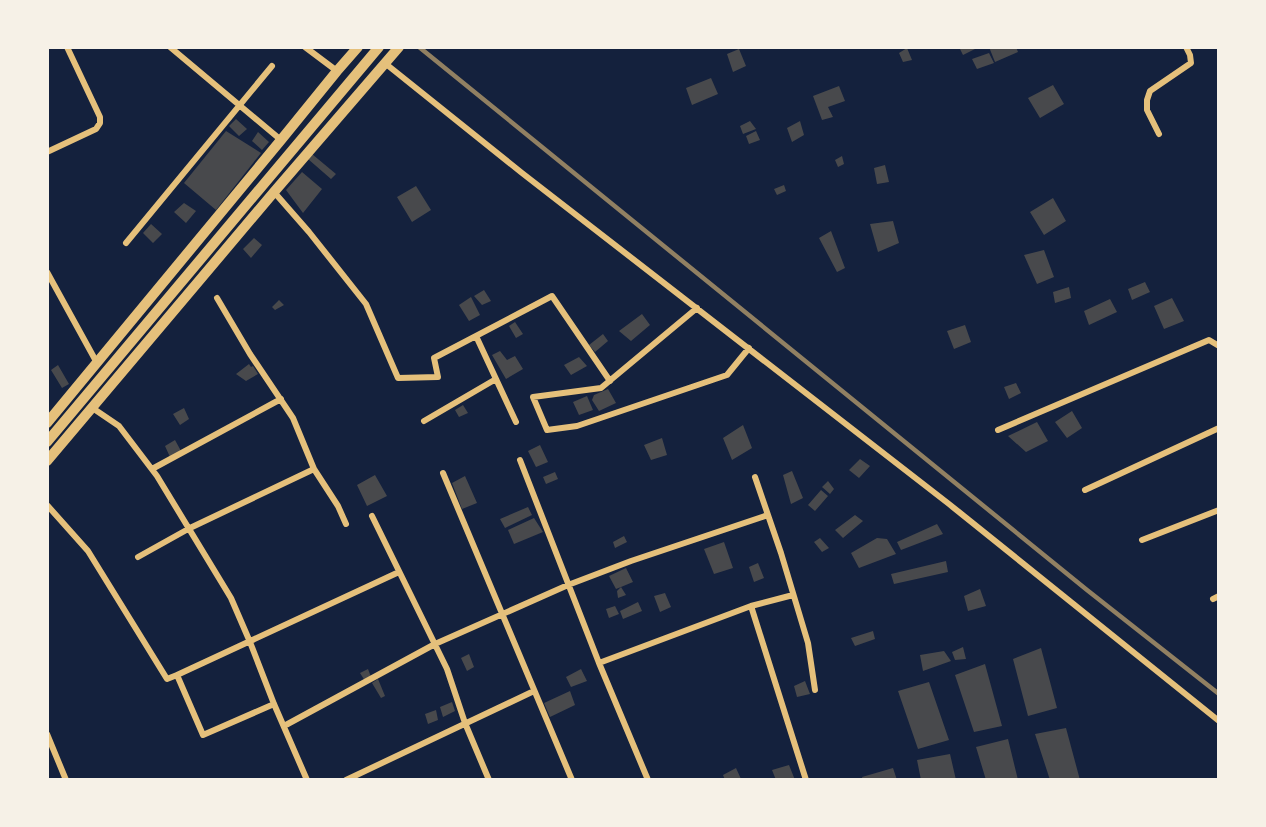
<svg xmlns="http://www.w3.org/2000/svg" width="1266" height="827" font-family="Signika,sans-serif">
  <rect width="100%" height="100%" fill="#14213d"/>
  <path fill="#48494c" d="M959,47H979L963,55Z
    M989,47H1016L1018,52L995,62Z
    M907,48L912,60L903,62L899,53Z
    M739,49L746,66L733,72L727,54Z
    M989,53L994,63L977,69L972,59Z
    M711,78L718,94L692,105L686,88Z
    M1053,85L1064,104L1040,118L1028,98Z
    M839,86L845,101L828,107L833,117L822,120L813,96Z
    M236,119L247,129L239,136L229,126Z
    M750,121L756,129L743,134L740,126Z
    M800,121L804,135L792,142L787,128Z
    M226,131L261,153L216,210L184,183Z
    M756,131L760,140L749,144L746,136Z
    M258,132L269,142L262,150L252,141Z
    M312,154L336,174L331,179L308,159Z
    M842,156L844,164L838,167L835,160Z
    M885,165L889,182L877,184L874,168Z
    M302,172L322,189L303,213L286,190Z
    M784,185L786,191L777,195L774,189Z
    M416,186L431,210L412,222L397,197Z
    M1053,198L1066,221L1044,235L1030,212Z
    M184,203L196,211L186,223L174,212Z
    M893,221L899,243L878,252L870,224Z
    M151,224L162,234L153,243L143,233Z
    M831,231L845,268L837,272L819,238Z
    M254,238L262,245L251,258L243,249Z
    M1044,250L1054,277L1037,284L1024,255Z
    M1145,282L1150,292L1132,300L1128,289Z
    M1069,287L1071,298L1055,303L1053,292Z
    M484,290L491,301L482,305L474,296Z
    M471,297L480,315L469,321L459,305Z
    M1172,298L1184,321L1164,329L1154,306Z
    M1110,299L1117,312L1089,325L1084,311Z
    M279,300L284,305L275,310L272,307Z
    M642,314L650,325L631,341L619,331Z
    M515,322L523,334L516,338L509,326Z
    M965,325L971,342L954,349L947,331Z
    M603,334L608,341L595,352L589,345Z
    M500,351L507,360L515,356L523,369L506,379L492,355Z
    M579,357L587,366L571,375L564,365Z
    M249,364L251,367L253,366L258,374L246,381L236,374Z
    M58,365L69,384L62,388L51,370Z
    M1016,383L1021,393L1009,399L1004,387Z
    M608,389L616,403L599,411L592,400L594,395Z
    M587,396L593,410L579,415L573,402Z
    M463,405L468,413L459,417L455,410Z
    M184,408L189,419L180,425L173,414Z
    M1072,411L1082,428L1067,438L1055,422Z
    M1037,422L1048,441L1026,452L1008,436Z
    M743,425L752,448L732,460L723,438Z
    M662,438L667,455L651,460L644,445Z
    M175,440L181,451L170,457L165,446Z
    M540,445L548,462L536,467L528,451Z
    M860,459L870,466L859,478L849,470Z
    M792,471L803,498L791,504L783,475Z
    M555,472L558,479L546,484L543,477Z
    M375,475L387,496L367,506L357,485Z
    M465,476L477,503L462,509L452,483Z
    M828,481L834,489L830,494L822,487Z
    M821,490L828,496L815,511L808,505Z
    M528,507L532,515L505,528L500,519Z
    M855,515L863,521L843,538L835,530Z
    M534,518L543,532L514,544L508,530Z
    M937,524L943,534L901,550L897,542Z
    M624,536L627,542L615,548L613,542Z
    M820,538L829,548L822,552L814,542Z
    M877,538L887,539L896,554L859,568L851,553Z
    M724,542L733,568L714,574L704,549Z
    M946,561L948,572L894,584L891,574Z
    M758,563L764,578L754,582L749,567Z
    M626,568L633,582L621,587L626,595L618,598L617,591L621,587L616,589L609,576Z
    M980,589L986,606L968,611L964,596Z
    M665,593L671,607L660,612L654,596Z
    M638,602L642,611L623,619L620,611Z
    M615,606L619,614L609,618L606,609Z
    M873,631L875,639L855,646L851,638Z
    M963,647L966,659L955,660L952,652Z
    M1041,648L1057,708L1028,716L1013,659Z
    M944,651L951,661L923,671L920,655Z
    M469,654L474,667L467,671L461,658Z
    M985,664L1002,726L974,732L955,675Z
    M368,669L371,677L365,681L360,673Z
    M581,669L587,681L571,687L566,677Z
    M378,679L385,696L381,698L372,683Z
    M805,681L810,694L797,697L794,686Z
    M929,682L949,740L918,749L898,691Z
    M570,691L575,705L550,717L544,703Z
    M452,702L455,711L443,717L440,707Z
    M436,710L438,720L428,724L425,714Z
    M1066,728L1080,780H1050L1035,734Z
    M1008,739L1018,780H986L976,747Z
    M950,754L956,780H921L917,760Z
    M789,765L795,780H776L772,770Z
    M736,768L741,779L725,780L723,775Z
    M893,768L897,780H863L862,777Z"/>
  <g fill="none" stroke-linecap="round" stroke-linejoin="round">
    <path stroke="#e5c07b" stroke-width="6" d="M170,47L281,140
      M305,47L337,71
      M386,64L522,173L949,504L1219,721
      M1159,134L1147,110V100L1150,91L1191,63L1190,55L1186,47
      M47,152L96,129L100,123V117L67,47
      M274,192L309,232L366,304L398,378L438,377L434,358L552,296L610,381
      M126,243L272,66
      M47,272L97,363
      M217,298L250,354L293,418L314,469L338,506L346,524
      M697,308L601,388L533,397L547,430L577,426L727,375L749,348
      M476,336L516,422
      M91,407L119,426L157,476L231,598L250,642L274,704L307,780
      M424,421L496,379
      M998,430L1209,340L1219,346
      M520,460L599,663L648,780
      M152,469L281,399
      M443,473L572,780
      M755,477L781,553L808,643L815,690
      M1085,490L1219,428
      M47,505L88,551L167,679L177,675
      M372,516L447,669L465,723L489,780
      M1142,540L1219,510
      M138,557L190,528L314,469
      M1213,599L1219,596
      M751,606L806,780
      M599,663L751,606L793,595
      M274,704L203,735L177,675L399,572
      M284,726L435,644L568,585L631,561L768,515
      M47,734L66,780
      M346,780L534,691"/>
    <path stroke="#e5c07b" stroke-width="10" d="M47,423L281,140L337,71L358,47
      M47,442L379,47
      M47,461L274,192L399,47"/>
    <path stroke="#918062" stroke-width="4.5" d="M419,47L1087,590L1219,694"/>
  </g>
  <rect width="1266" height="827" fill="none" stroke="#f6f1e7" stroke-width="98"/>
</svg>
